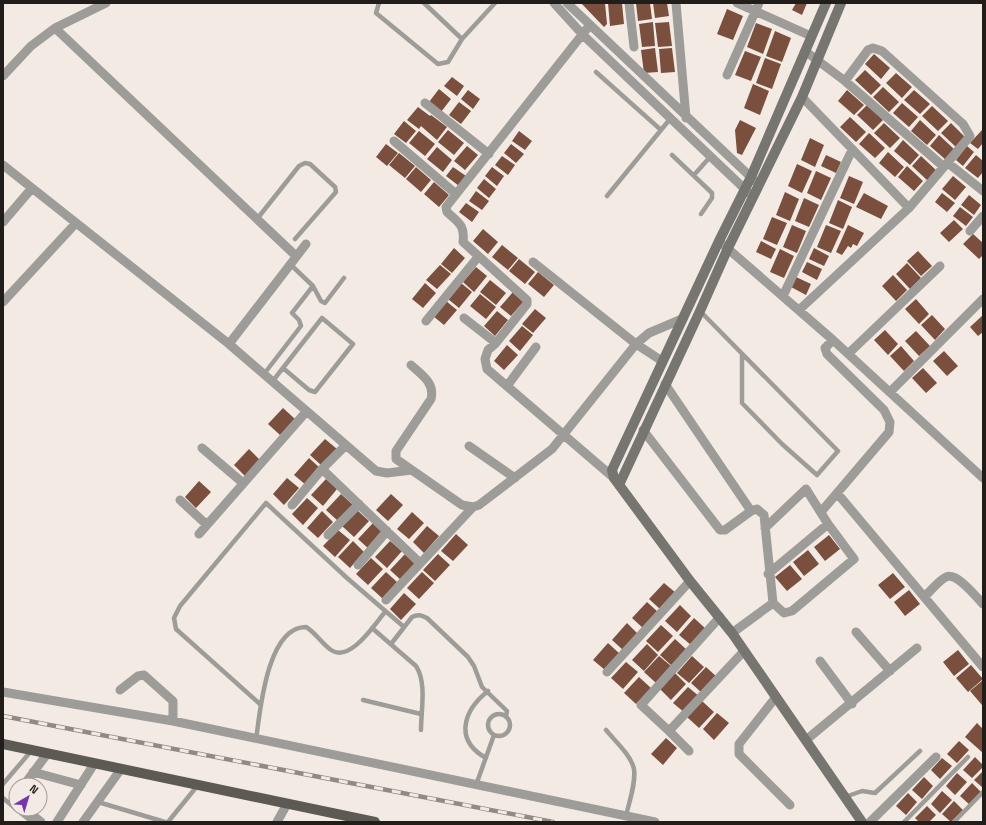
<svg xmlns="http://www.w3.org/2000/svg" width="986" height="825" font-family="'Space Grotesk',sans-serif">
  <rect width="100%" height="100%" fill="#f3ebe3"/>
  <path fill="#7a4f3d" d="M581,3H605L607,24L604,27Z
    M608,3H622L624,24L610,26Z
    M636,3H650L652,19L638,21Z
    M653,3H667L669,16L655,18Z
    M796,3H807L802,15L792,10Z
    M727,9L743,16L733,40L717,34Z
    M653,22L655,46L642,47L639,24Z
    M669,22L672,46L658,47L655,23Z
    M756,23L772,29L763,54L747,47Z
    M775,31L791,38L782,62L766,56Z
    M655,48L658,72L644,73L641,50Z
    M672,48L675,72L661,73L659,49Z
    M745,51L761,57L751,81L735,75Z
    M874,54L890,68L881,79L865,64Z
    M765,58L781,64L772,89L756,83Z
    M865,70L881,85L871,95L855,80Z
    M896,73L912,87L902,98L886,83Z
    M452,77L464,86L457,96L444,86Z
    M753,84L769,91L760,115L744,108Z
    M883,87L899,102L889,112L873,97Z
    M439,89L451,99L441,112L429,102Z
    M468,90L480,99L473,109L461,99Z
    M847,90L864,105L854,115L838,101Z
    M914,90L930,104L920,114L904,100Z
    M459,102L471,111L461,124L449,115Z
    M902,103L918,117L909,127L893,113Z
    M867,105L883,120L873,130L857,115Z
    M932,106L948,121L938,131L922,116Z
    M418,107L430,116L431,115L447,127L437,140L421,126L419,129L407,120Z
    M850,117L866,132L856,142L840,127Z
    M740,120L756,128L742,155L737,153L735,130Z
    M920,120L936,135L927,145L911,131Z
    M404,121L416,131L406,143L394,134Z
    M884,123L900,138L890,148L874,133Z
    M951,123L966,138L957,148L941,133Z
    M448,130L464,143L454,155L438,142Z
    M982,130L983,143L978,149L970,143Z
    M419,131L435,144L425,156L409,143Z
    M519,131L532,141L525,150L512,141Z
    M869,133L885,148L875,158L859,144Z
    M939,135L955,150L946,160L930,146Z
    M810,138L824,145L815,167L801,160Z
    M903,140L919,155L910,165L894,151Z
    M386,144L398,153L387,166L376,157Z
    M511,144L524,154L516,163L504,153Z
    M467,146L478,155L465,170L454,161Z
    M967,146L974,152L963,166L956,160Z
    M437,147L452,160L443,172L427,159Z
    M888,152L904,167L895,177L879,163Z
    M399,153L415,166L405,178L389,165Z
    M826,155L841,162L836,173L821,166Z
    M976,155L983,161V172L978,178L965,168Z
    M502,156L515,165L508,175L495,165Z
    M921,156L937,171L928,181L912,166Z
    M797,164L812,171L802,193L788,186Z
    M907,166L923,181L914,191L898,177Z
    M416,167L431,180L421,192L406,179Z
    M453,167L466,176L459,186L446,176Z
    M492,167L504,176L497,186L485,176Z
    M816,171L831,178L821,200L807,193Z
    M849,176L863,182L854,204L840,198Z
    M953,176L966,187L955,200L942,189Z
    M484,179L496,189L489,198L477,188Z
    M434,182L449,195L439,207L424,194Z
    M476,191L489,201L482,210L469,201Z
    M785,192L799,199L790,221L776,215Z
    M864,193L888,206L881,219L856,207Z
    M942,193L955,203L947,212L935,202Z
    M969,195L981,205L974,215L961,205Z
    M804,198L819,205L809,227L795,221Z
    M838,200L852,207L843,229L829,223Z
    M466,203L479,212L472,222L459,212Z
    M960,207L973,217L966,226L953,216Z
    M772,217L787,223L777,245L763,239Z
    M954,220L963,229L949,242L940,233Z
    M792,225L806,231L797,253L783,247Z
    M826,225L841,231L831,253L817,247Z
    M848,225L864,233L857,246L853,244L851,248L848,246L842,255L836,252Z
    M483,229L498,242L488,254L473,241Z
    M973,234L983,243V255L979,259L963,244Z
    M761,241L776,249L771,259L756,252Z
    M502,245L518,258L508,270L492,257Z
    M454,248L465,258L452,273L441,264Z
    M814,248L829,256L824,266L809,259Z
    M780,249L794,256L784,278L770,272Z
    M918,251L932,266L921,276L907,261Z
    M519,259L535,272L525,284L509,271Z
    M807,262L822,269L817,280L802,272Z
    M907,263L921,278L910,289L896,274Z
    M440,265L451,274L437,289L426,280Z
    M476,267L487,276L474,292L463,282Z
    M538,272L554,285L544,297L528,284Z
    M893,275L907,290L896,301L882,286Z
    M796,277L811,284L806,295L791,287Z
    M490,280L506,293L496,305L480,292Z
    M425,283L436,293L423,308L412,299Z
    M461,283L472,292L459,308L448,299Z
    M513,292L524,301L511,316L500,307Z
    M480,294L496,307L486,319L470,306Z
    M916,299L929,314L919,324L905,309Z
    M446,301L457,310L444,325L433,316Z
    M535,309L546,318L533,333L522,324Z
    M497,311L508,320L495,336L484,326Z
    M932,315L945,329L935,340L921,325Z
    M983,315V332L978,336L970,327Z
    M522,326L533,335L520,351L509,341Z
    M885,330L898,344L888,355L874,340Z
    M916,331L930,346L919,356L905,341Z
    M507,345L518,355L504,370L494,361Z
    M901,346L914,361L904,371L890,356Z
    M944,351L958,366L947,376L933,361Z
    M923,368L937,383L926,393L912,378Z
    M283,408L295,419L280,435L268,424Z
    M325,439L337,449L322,466L310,455Z
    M249,449L260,460L245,476L234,465Z
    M309,458L321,469L306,485L294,475Z
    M287,478L299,488L284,505L273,494Z
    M326,479L337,489L323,506L311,495Z
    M199,481L211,492L196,508L185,497Z
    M341,494L353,505L338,521L326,510Z
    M391,494L403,505L388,521L376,510Z
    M307,498L318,508L303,525L292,514Z
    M357,510L369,521L354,537L342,526Z
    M322,511L333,522L318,538L307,528Z
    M412,512L424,523L409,539L397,529Z
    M373,523L384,534L370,550L358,539Z
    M427,526L439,536L424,553L413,542Z
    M338,530L350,540L335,557L323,546Z
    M456,534L468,545L453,561L441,551Z
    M829,535L840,549L825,561L814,547Z
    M353,541L364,552L350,568L338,557Z
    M390,541L402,551L387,568L375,557Z
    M808,550L819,564L804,576L793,562Z
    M405,554L416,565L402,581L390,570Z
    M438,554L450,565L435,581L423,570Z
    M371,558L383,569L368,585L356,574Z
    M790,565L802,579L787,591L775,577Z
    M386,572L397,582L383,599L371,588Z
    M422,572L434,583L419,599L407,588Z
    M893,573L905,587L890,599L878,585Z
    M664,583L676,593L661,610L649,599Z
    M909,590L920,604L905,616L894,602Z
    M404,593L416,604L401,620L390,609Z
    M647,602L659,613L644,629L632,618Z
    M680,605L691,616L677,632L665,621Z
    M694,618L706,629L691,645L679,635Z
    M627,623L638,634L623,650L612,640Z
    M661,625L673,636L658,652L646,641Z
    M675,639L687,650L672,666L660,655Z
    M608,643L620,654L605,670L593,660Z
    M647,644L658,655L644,671L632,660Z
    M958,650L969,664L954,676L943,662Z
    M659,656L671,666L656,683L644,672Z
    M692,656L704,667L689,683L677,673Z
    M626,662L638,672L623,689L611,678Z
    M971,665L983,679L968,692L956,678Z
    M706,667L718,678L703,694L691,683Z
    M675,673L686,684L671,700L660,689Z
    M639,677L651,688L636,704L624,693Z
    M983,680V704L982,705L970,691Z
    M688,687L700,697L685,713L673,703Z
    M702,701L714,712L699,728L687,717Z
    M717,713L729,723L714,740L703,729Z
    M977,723L983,729V753L965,737Z
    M666,738L677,748L663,765L651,754Z
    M959,741L969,750L957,763L947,754Z
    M975,757L983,765V767L972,778L963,770Z
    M942,758L952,766L940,779L931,770Z
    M983,771V788L974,780Z
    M957,773L967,782L955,795L946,786Z
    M924,777L933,786L922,799L912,790Z
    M972,783L981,792L970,805L960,796Z
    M942,791L952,800L940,813L931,804Z
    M908,793L917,802L906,815L896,806Z
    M954,801L963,810L951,822L942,814Z
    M927,806L936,815L929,822H919L915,818Z"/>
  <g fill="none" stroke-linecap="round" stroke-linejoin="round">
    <path stroke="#9d9c98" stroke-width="4.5" d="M379,3L376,13L438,64L448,62L462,39L495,3
      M424,3L462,39
      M596,72L661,130
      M672,155L712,193V198L701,214
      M694,175L710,157
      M607,196L670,119
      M257,219L299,166L305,163L310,164L335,187L336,192L295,239
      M313,286L321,301L325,303L344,278
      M700,311L838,451L817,475L782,444L742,403V354
      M264,374L301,326L299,320L292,313L313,286L290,264
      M272,382L322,318L353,344L315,392L309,390L283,368
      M372,628L416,666C427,683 421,710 421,730
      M391,644L412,617C418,614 421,615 427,618L468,657L474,666L482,687L507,711L506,717
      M363,700L421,714
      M261,705L176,629L174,618L180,606L266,503L347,578L404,627
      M488 725a11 11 0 1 1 22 0a11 11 0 1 1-22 0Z
      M606,730C615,741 631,755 634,769C636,784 629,802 626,816
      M256,740C260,711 267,627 306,627C316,633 321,643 331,650C350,663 374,625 385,612
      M486,758C454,740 463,711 488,691
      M3,784L32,750
      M476,785L494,735
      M845,797L862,791L875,793L920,751
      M3,798L16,809
      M98,802L165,822
      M16,809L32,822
      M168,822L198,785
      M904,822L968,757
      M954,822L983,792"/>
    <path stroke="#9d9c98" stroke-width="9" d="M554,3L583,35L750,194
      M567,3L756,182
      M629,3L634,47
      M676,3L686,118
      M737,3L811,36
      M589,26L446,207L447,212C459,223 465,225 463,242L527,300V304L496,343L488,350L485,359L487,369L614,478
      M55,28L296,256
      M805,51L845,81L944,167
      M727,75L759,3
      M3,76L31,46L55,28L106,3
      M802,97L909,208
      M425,103L489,154
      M394,141L456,194
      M948,163L983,191
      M3,165L229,344
      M3,222L32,188
      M970,231L983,216
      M719,241L833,340L983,478
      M306,244L229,344L376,471L387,473L412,470
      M533,262L636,344L662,361
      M783,296L852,150
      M3,302L76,223
      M799,310L909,208L970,136L963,124L882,51L873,48L868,50L845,81
      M464,318L496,343
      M426,321L478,257
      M848,354L940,266
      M411,365C422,375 435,383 431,399L396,451V459L462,505L473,507
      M665,384L751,511
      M507,386L536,347
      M890,392L983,299
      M643,430L720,530H725L751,511L757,509L764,515L773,603L732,633
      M345,446L322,469L420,563
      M469,446L515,478
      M202,448L243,483
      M837,493L983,667
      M180,500L207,525
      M292,505L322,469
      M821,512L889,432L890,422L884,410L827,354L825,348L833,340
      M765,528L806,489L828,524
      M199,534L306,412
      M328,535L359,504
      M358,565L387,531
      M768,574L828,524L854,559L792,611L784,613L773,603
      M924,597C931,591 938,581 946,577C957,572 976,597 983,604
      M386,600L473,507L479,505L552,449L636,344L649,333L682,319
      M720,617L641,705L669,731L744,651
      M856,632L890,671
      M820,661L852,704
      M607,672L690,581
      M120,690L138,676L144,675L173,701V721
      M3,692L173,721L655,822
      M776,697L739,744V754L790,805
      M669,731L689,751
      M806,740L917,648
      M33,772L81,785
      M24,785L47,754
      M16,798V802
      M25,809L41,822
      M57,822L94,764
      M83,822L121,769
      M277,822L287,804
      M870,822L936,757"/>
    <path stroke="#77756f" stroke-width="10" d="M826,3L751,177L719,241L612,470L614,478L690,581L732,633L862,822
      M619,485L700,311L728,248L802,97L841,3"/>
    <path stroke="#5d5a53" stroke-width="10" d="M3,744L375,822"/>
    <defs>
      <path id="rail" d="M3,716L553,822"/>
    </defs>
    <use href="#rail" stroke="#908a85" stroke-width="4.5"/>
    <use href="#rail" stroke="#f3ebe3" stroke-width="3" stroke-dasharray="9" stroke-linecap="butt"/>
  </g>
  <rect width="986" height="825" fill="none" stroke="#201d1a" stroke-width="8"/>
  <g transform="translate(28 797) rotate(38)"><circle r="19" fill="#f3ebe3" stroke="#9f9993"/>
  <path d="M0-3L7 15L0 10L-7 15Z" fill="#7737ac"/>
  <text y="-6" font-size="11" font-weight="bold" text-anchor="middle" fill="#201d1a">N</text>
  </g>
</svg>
